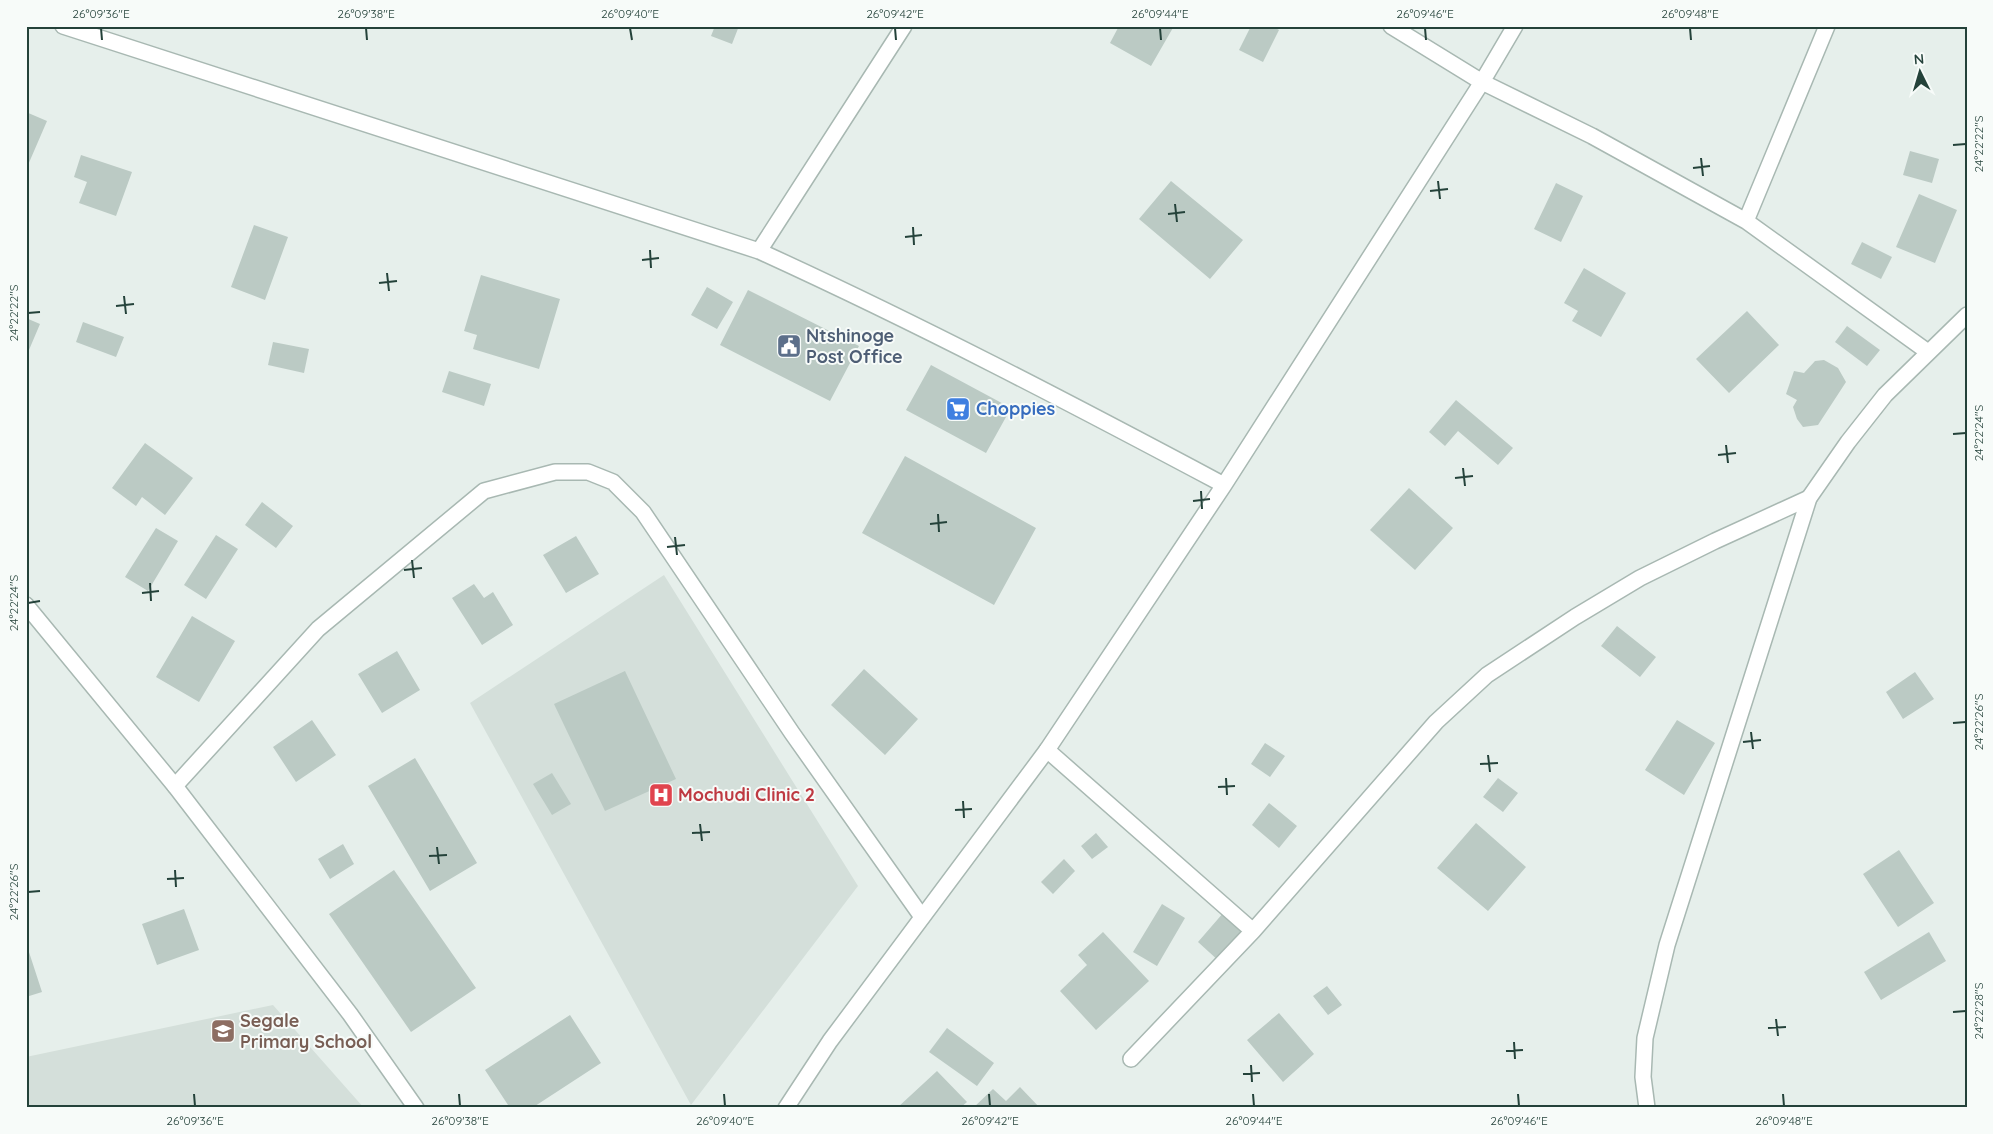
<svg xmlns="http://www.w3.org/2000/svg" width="1993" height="1134" font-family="Quicksand,sans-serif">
  <rect width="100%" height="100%" fill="#e6efeb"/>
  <path fill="#d4dfda" d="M664,575L858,886L691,1105L470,703Z
    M273,1005L364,1108H26V1057Z"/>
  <path fill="#bbcac4" d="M715,26H739L732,44L711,36Z
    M1119,26H1174L1151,66L1110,43Z
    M1251,26H1272L1279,30L1263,62L1239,50Z
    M26,112L47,121L28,165H26Z
    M1910,151L1939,159L1932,183L1903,175Z
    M81,155L132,172L116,216L79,203L87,182L74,177Z
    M1171,181L1243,240L1210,279L1139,219Z
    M1556,183L1583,196L1561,242L1534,229Z
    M1919,194L1957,210L1935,263L1896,247Z
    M254,225L288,237L265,300L231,287Z
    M1862,242L1892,257L1881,279L1851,264Z
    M1584,268L1626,293L1601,337L1572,321L1578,311L1564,303Z
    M481,275L560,299L539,369L473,349L477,335L464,331Z
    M707,287L733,302L717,329L691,315Z
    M748,290L859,346L830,401L720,345Z
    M1747,311L1779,345L1729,393L1696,359Z
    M26,318L40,324L26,357Z
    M83,322L124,337L116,357L76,342Z
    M1847,326L1880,350L1867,366L1835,342Z
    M273,342L309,349L304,373L268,365Z
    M1824,360L1838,368L1846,382L1818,425L1803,427L1797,419L1793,407L1797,400L1786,394L1794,371L1804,373L1815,361Z
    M931,365L1011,408L986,453L906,410Z
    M449,371L491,384L484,406L442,392Z
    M1456,400L1513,448L1498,465L1458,431L1445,446L1429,432Z
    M145,443L193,478L165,515L142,497L136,506L112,488Z
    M905,456L1036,528L994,605L862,533Z
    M1409,488L1453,528L1415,570L1370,530Z
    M262,502L293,526L276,548L245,525Z
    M156,528L178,541L148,591L125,577Z
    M216,535L238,549L206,599L184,585Z
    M576,536L599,574L566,593L543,555Z
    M474,584L484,598L493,592L513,625L482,645L452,598Z
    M192,616L235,641L199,702L156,677Z
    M1617,626L1656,657L1640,677L1601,646Z
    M397,651L420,690L382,713L358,674Z
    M864,669L918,719L885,755L831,705Z
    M625,671L676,779L605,811L554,704Z
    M1915,672L1934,699L1903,719L1886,692Z
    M312,720L336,755L296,782L273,747Z
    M1677,720L1715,743L1684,795L1645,770Z
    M1265,743L1285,756L1270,777L1251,764Z
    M415,758L477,863L430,891L368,786Z
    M552,773L571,804L552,815L533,784Z
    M1498,778L1518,793L1503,812L1483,797Z
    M1269,803L1297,826L1279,848L1252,825Z
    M1476,823L1526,867L1488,911L1437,868Z
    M1096,833L1108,847L1092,859L1081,846Z
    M343,844L354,864L330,879L318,859Z
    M1899,850L1934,903L1898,927L1863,874Z
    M1064,859L1075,871L1053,894L1041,882Z
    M394,870L476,988L411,1032L329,914Z
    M1162,904L1185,918L1157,966L1133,952Z
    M184,909L199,950L157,965L142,924Z
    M1224,912L1247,932L1220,962L1198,942Z
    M1103,932L1149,981L1096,1030L1060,991L1087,965L1078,955Z
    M1929,932L1946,961L1881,1000L1864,972Z
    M26,949H28L42,992L26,997Z
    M1327,986L1342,1005L1328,1015L1313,996Z
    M1279,1013L1314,1054L1283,1082L1247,1040Z
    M570,1015L601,1063L532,1108H510L485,1070Z
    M947,1028L994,1063L977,1086L929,1052Z
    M937,1071L967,1102L960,1108H897Z
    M1020,1087L1040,1108H973L993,1089L1006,1101Z"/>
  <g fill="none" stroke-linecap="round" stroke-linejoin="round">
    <defs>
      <path id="service" d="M1047,750L1253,931
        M175,786L318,629L484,491L555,472H588L613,482L643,512L792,733L922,917
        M1131,1059L1253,931L1436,722L1487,675L1575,617L1640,578L1715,541L1809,498"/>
      <path id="minor" d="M63,26L759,251C917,323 1070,403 1224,485
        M1391,26L1482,82L1592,136L1746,221L1928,352
        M1746,221L1827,26
        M759,251L904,26
        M26,605L175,786L350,1014L416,1108
        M786,1108L830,1041L1047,750L1224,485L1482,82L1515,26
        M1647,1108L1643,1077L1645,1038L1667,945L1809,498L1848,442L1885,395L1967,315"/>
    </defs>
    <use href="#service" stroke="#a8b8b2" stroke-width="18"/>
    <use href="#minor" stroke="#a8b8b2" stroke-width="18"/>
    <use href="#service" stroke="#fff" stroke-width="15"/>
    <use href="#minor" stroke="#fff" stroke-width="15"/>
  </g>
  <path fill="none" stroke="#24423a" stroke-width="2" d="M101,28L102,40M366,28L367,40M630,28L632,40M895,28L896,40M1160,28L1161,40M1425,28L1426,40M1690,28L1691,40M1953,145L1966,144M1701,158L1703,176M1693,168L1710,166M1438,181L1440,199M1430,191L1448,189M1175,204L1177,222M1168,214L1185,212M913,227L914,245M905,237L922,235M650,250L651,268M642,260L659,258M387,273L389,291M379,283L397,281M124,296L126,314M116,306L134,304M28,313L40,312M1953,434L1966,433M1726,445L1728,463M1718,455L1736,453M1463,468L1465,486M1455,478L1473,476M1201,491L1202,509M1193,501L1210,499M938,514L939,532M930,524L947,522M675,537L677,555M667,547L685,545M412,560L414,578M404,570L422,568M150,583L151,601M142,593L159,591M28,603L40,601M1953,723L1966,722M1751,732L1753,749M1743,742L1761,740M1488,755L1490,772M1480,764L1498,763M1226,778L1227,795M1218,787L1235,786M963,801L964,818M955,810L972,809M700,824L702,841M692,833L710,832M437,847L439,864M429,856L447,855M175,870L176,887M167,879L184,878M28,892L40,891M1953,1012L1966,1011M1776,1019L1778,1036M1768,1028L1786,1027M1514,1042L1515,1059M1506,1051L1523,1050M1251,1065L1252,1082M1243,1074L1260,1073M194,1094L195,1106M459,1094L460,1106M724,1094L725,1106M989,1094L990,1106M1253,1094L1254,1106M1518,1094L1519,1106M1783,1094L1784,1106"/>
  <defs>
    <symbol id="civic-square" viewBox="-11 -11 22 22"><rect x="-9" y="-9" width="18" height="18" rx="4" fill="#5c6f8a" stroke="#f7fbf9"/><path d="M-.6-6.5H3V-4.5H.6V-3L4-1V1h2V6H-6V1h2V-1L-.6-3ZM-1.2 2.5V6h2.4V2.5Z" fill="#fff"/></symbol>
    <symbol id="supermarket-square" viewBox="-11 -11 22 22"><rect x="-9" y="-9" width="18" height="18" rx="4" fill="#3f7fe0" stroke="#f7fbf9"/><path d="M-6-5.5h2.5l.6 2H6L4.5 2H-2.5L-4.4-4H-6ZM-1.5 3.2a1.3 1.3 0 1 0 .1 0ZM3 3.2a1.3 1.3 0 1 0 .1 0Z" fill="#fff"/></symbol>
    <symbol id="hospital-square" viewBox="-11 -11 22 22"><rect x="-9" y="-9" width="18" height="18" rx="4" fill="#e0444e" stroke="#f7fbf9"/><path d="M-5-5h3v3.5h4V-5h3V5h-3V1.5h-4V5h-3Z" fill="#fff"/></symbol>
    <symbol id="school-square" viewBox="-11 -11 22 22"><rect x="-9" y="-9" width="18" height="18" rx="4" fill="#8d6e63" stroke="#f7fbf9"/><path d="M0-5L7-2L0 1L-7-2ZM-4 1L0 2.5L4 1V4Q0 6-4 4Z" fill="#fff"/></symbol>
  </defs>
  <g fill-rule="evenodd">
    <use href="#civic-square" x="775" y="332" width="28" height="28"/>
    <use href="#supermarket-square" x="944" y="395" width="28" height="28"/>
    <use href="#hospital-square" x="647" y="781" width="28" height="28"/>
    <use href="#school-square" x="209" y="1017" width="28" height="28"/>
  </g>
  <g text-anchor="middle" stroke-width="4" stroke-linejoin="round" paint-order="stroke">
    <g font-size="18" font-weight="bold" fill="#4e5e75" stroke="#f7fbf9" text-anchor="start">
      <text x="806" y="342">Ntshinoge<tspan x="806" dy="21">Post Office</tspan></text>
    </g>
    <g font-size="18" font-weight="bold" fill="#366cbe" stroke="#f7fbf9" text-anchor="start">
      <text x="976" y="415">Choppies</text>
    </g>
    <g font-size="18" font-weight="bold" fill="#be3a42" stroke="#f7fbf9" text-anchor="start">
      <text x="678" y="801">Mochudi Clinic 2</text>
    </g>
    <g font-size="18" font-weight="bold" fill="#785e54" stroke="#f7fbf9" text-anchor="start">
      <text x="240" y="1027">Segale<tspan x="240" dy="21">Primary School</tspan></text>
    </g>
  </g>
  <rect width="1993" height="1134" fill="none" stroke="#f7fbf9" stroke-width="55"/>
  <g transform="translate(1920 72) rotate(355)" stroke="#f7fbf9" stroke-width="4" paint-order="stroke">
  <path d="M0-4L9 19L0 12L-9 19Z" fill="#24423a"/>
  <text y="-8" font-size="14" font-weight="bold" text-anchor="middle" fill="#24423a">N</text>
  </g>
  <rect x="28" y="28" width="1938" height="1078" fill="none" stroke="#24423a" stroke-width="2"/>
  <g font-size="12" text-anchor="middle" fill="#24423a">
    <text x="101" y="18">26°09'36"E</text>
    <text x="366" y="18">26°09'38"E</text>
    <text x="630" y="18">26°09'40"E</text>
    <text x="895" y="18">26°09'42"E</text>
    <text x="1160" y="18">26°09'44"E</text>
    <text x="1425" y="18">26°09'46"E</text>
    <text x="1690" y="18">26°09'48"E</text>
    <text transform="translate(1979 144) rotate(-90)" y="4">24°22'22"S</text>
    <text transform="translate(14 313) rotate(-90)" y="4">24°22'22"S</text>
    <text transform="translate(1979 433) rotate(-90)" y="4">24°22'24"S</text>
    <text transform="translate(14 603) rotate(-90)" y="4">24°22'24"S</text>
    <text transform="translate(1979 722) rotate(-90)" y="4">24°22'26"S</text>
    <text transform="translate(14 892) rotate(-90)" y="4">24°22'26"S</text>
    <text transform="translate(1979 1011) rotate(-90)" y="4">24°22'28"S</text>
    <text x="195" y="1125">26°09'36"E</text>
    <text x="460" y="1125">26°09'38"E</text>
    <text x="725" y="1125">26°09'40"E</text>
    <text x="990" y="1125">26°09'42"E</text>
    <text x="1254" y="1125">26°09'44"E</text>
    <text x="1519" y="1125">26°09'46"E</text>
    <text x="1784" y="1125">26°09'48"E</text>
  </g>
</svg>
